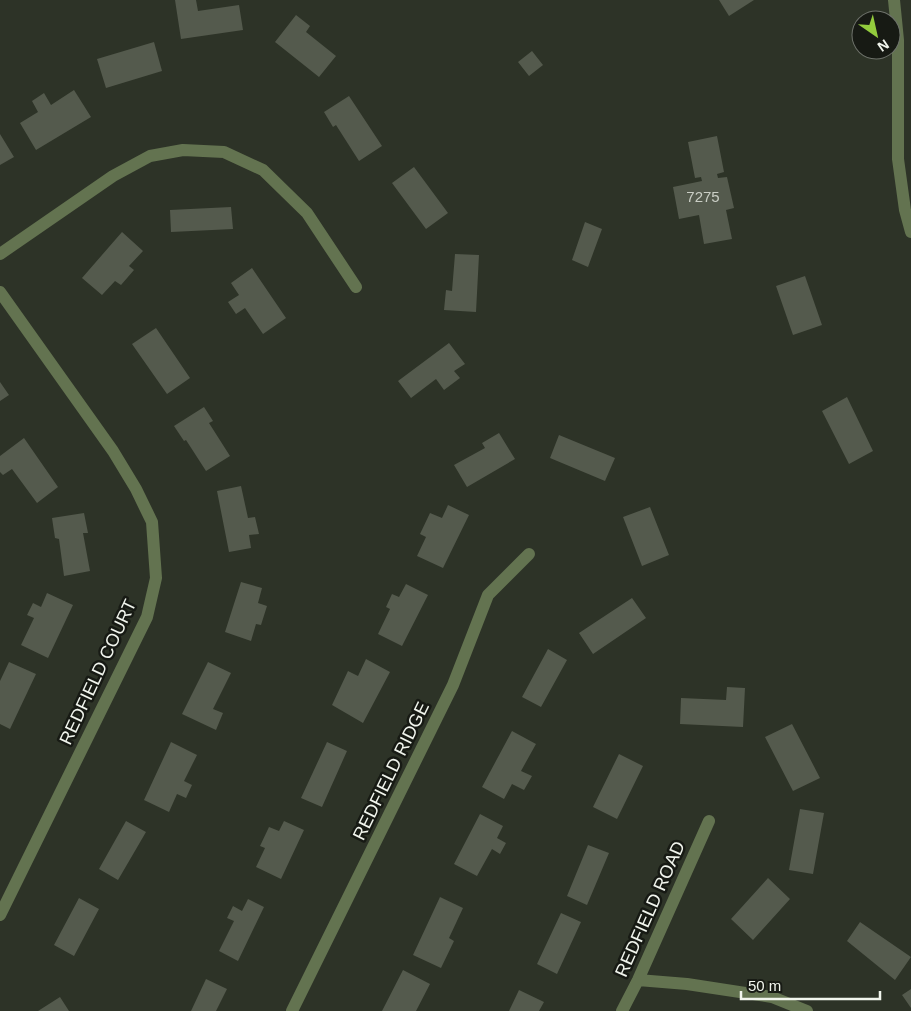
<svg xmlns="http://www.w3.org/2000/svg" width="911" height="1011" font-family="Helvetica,sans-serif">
  <rect width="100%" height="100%" fill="#2d3327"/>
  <path fill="#545a4d" d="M175,0H196L198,11L239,5L243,30L181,39Z
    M719,0H754L729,16Z
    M296,15L310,26L306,32L336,56L319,77L275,42Z
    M154,42L162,71L106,88L97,59Z
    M532,51L543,65L529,76L518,62Z
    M74,90L91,117L36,150L20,123L38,112L32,101L44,93L51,105Z
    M349,96L382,146L359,161L336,125L333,127L324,112Z
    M0,134L14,157L0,165Z
    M717,136L724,172L717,174L718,178L727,177L734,208L726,210L732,239L704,244L699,215L679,219L673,187L702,181L701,177L695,178L688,142Z
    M414,167L448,213L426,229L392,183Z
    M231,207L233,229L171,232L170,210Z
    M585,222L602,229L588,267L572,260Z
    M122,232L143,251L129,266L134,270L121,285L115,281L102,295L82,278Z
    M455,254L479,255L476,312L444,310L446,290L452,291Z
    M252,268L286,318L263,334L245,308L236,314L228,302L239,295L231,283Z
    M805,276L822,325L793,335L776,286Z
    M156,328L190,378L167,394L132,344Z
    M449,343L465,364L454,371L460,378L444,390L436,379L411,398L398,381Z
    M0,382L9,395L0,401Z
    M847,397L873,451L849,464L822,411Z
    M204,407L213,421L209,423L230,456L206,471L186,440L184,441L174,426Z
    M499,433L515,459L467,487L454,465L485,448L482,443Z
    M559,435L615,458L605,481L550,458Z
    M24,438L58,487L37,503L12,469L3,475L0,472V456Z
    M241,486L248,518L255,517L259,534L249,535L251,548L229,552L217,491Z
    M448,505L469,515L443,568L417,556L426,537L420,534L430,513L442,518Z
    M650,507L669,555L642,566L623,517Z
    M84,513L88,533H83L90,571L64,576L59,539L55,538L52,518Z
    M241,582L262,588L258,603L267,606L261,625L256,624L251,641L225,632Z
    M406,584L428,595L402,646L378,634L390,609L386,607L392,594L399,597Z
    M47,593L73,605L48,658L21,645L34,618L27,615L33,603L41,607Z
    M632,598L646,618L593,654L579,633Z
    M548,649L567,660L541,707L522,697Z
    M366,659L390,672L363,723L332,705L348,671L358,676Z
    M9,662L36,674L10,729L0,724V681Z
    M208,662L231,673L213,709L223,713L216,730L182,714Z
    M727,687L745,688L743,727L680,724L681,698L726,700Z
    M792,724L820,778L793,791L765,737Z
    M512,731L536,744L521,771L532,776L524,790L512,784L504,799L482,787Z
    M171,742L197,755L184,781L192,785L186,798L177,794L169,812L144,800Z
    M327,742L347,751L322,807L301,798Z
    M619,754L643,766L617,819L593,807Z
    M800,809L824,813L813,874L789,870Z
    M480,814L503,826L497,838L506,843L500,854L492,849L477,876L454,864Z
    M126,821L146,832L118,880L99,869Z
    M284,821L304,830L281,879L256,867L265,848L260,846L269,827L279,831Z
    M588,845L609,853L587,905L567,896Z
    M768,878L790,899L753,940L731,919Z
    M440,897L463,908L449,938L454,941L441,968L413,955Z
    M79,898L99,909L74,956L54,945Z
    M248,899L264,907L238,961L219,951L234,921L227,918L233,906L242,911Z
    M561,913L581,922L557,974L537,964Z
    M860,922L911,957L895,980L847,941Z
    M403,970L430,984L416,1011H382Z
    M206,979L227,989L216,1011H191Z
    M911,989V1008L902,995Z
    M519,990L544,1002L539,1011H509Z
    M60,997L69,1011H38Z"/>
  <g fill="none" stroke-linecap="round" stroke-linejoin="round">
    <path stroke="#637350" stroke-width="12" d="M894,0L898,40V159L905,210L911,232
      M0,254L113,176L150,156L183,150L224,152L263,170L307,213L356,287
      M0,292L113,451L136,489L152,522L156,578L147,617L0,915
      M638,980L687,984L772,997L807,1011
      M292,1011L453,685L488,595L529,554
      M622,1011L638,980L709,821"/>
  </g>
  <g text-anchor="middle" stroke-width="5" stroke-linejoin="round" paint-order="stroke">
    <g font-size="15" fill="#cacec5">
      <text x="703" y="202">7275</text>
    </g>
    <g font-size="18" fill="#f1f5ed" stroke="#171a14">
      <text transform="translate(98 672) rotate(-65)" y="6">REDFIELD COURT</text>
      <text transform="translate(391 771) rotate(-64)" y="6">REDFIELD RIDGE</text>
      <text transform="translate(650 909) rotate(-66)" y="6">REDFIELD ROAD</text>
    </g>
  </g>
  <g transform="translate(876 35) rotate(146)"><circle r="24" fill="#171a14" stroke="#6e726b"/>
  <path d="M0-4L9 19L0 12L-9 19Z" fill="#93cc3d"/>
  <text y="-8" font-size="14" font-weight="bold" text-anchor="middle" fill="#f1f5ed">N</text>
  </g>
  <path d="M741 991v8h139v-8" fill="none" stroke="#f1f5ed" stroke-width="2.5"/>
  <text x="748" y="991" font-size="15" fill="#f1f5ed" stroke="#171a14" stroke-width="4" paint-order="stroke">50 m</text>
</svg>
